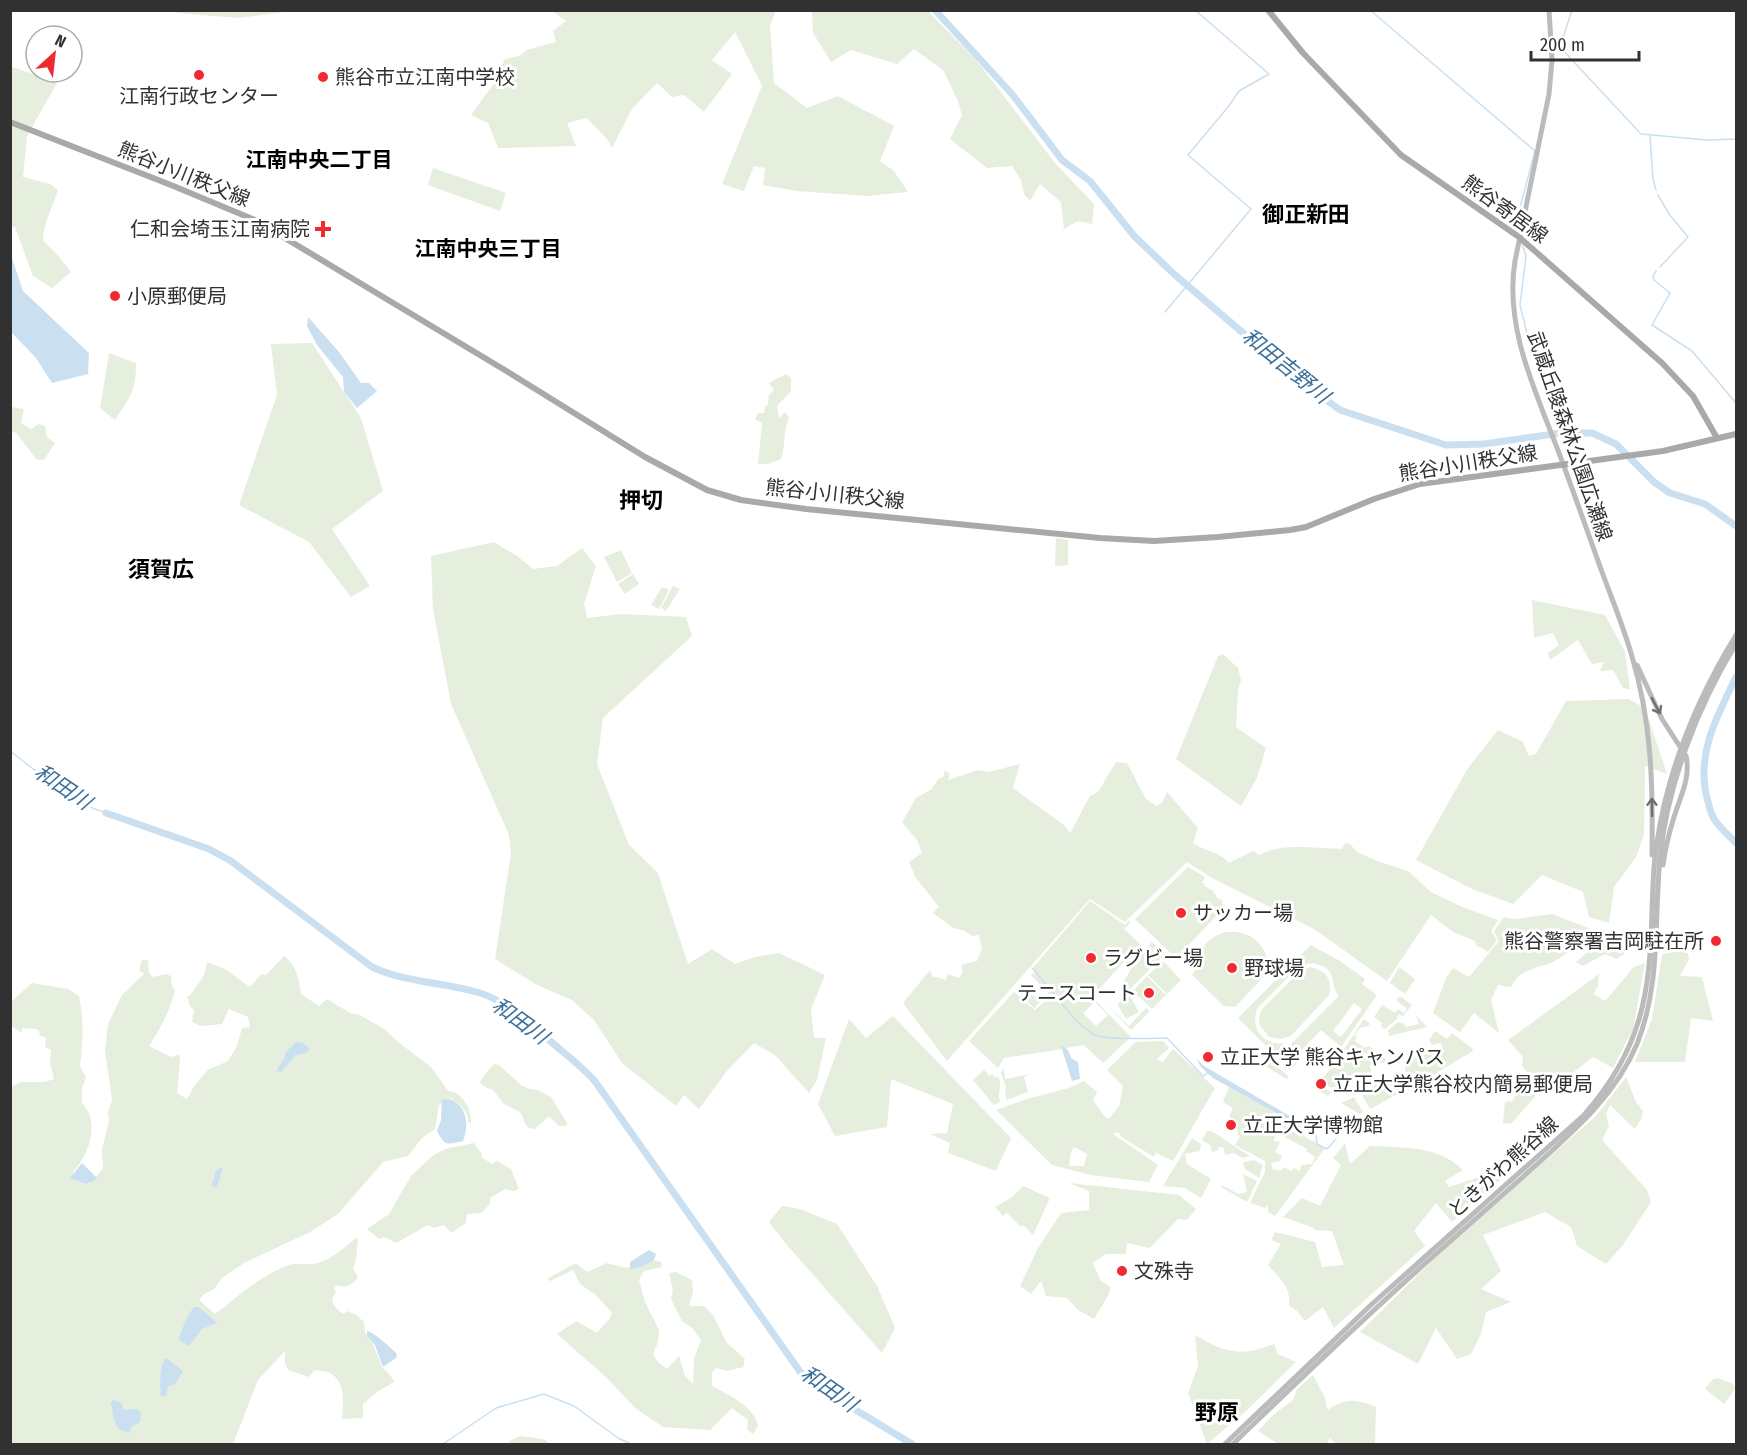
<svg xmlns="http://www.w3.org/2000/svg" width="1747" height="1455" font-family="'Fira Sans Condensed','Noto Sans JP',sans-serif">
  <rect width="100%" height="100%" fill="#fff"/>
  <path fill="#e6eede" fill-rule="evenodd" d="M927,10L977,61L1055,163L1094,204L1092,224L1078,221L1064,229L1061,202L1040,184L1030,201L1024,194L1021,180L1012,166L987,168L950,139L962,115L958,101L943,70L914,49L897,64L851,50L831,62L813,33L812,11Z
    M171,11V10L293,11L239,18L178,13Z
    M552,11H776L770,26L774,83L807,108L838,96L894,126L880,161L894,171L908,192L867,196L796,191L763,185L765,168L754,166L744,191L722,184L762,86L735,32L712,60L732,74L704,112L684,95L672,97L657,83L632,109L612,148L607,139L587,118L567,123L576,146L498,148L488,123L471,115L495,82L505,59L519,56L527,50L556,42L553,31L566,21Z
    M10,66L57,83L27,136L23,177L50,184L58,190C53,207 43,223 43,240L60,258L71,272L52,288L33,276L15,227H11Z
    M433,168L506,193L500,211L428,185Z
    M312,343L361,418L383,491L332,529L370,586L351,597L309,542L239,505L277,395L271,344Z
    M109,353L136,363C136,391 130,397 115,420L100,408Z
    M786,374L791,378V391L777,406L779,418L785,412L789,418C783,431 786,443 781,459L768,464H758L762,423L755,419L758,413H764L765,407L768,404L769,395L774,390L769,383Z
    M11,407L24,409L21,423L31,429L38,424L45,426L47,437L55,443L44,460H37L17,434L11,430Z
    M1056,538L1068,540V565L1055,566Z
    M494,542L517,556L533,569L557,566L582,548L596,566L584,604L587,618L621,614L686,617L692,636L603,718L597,764L629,845L658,873L688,964L712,949L735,964L755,957L779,953L825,975L811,1009L814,1038H826L817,1080L809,1093L776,1056L754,1043L726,1072L699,1109L684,1095L676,1106L622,1063L594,1020L572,1000L537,985L495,959L511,853L509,835L451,704L433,609L431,556Z
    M621,550L632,573L617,582L604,557Z
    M633,574L639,584L625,594L618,584Z
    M673,586L680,589L666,611L661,608Z
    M662,587L669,590L659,609L651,605Z
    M1532,600L1605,615L1625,652L1630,690L1623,688L1613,670L1600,671L1604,662L1592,664L1578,640L1550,660L1548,653L1559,645L1553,633L1534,638Z
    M1223,654L1238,668L1241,680L1238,690L1236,727L1266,748L1257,778L1241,806L1176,759L1218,656Z
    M1628,699L1645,708L1667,774L1645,766L1644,835L1636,857L1614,887L1609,923L1589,917L1583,892L1542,875L1513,904L1472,889L1416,860L1468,768L1498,730L1523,742L1529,756L1536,754L1566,701Z
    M1116,762L1127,763L1146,799L1156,806L1162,803L1167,792L1198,828L1193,843C1206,852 1217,850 1229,863L1253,851L1259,855C1283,842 1315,849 1342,849L1345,843L1350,844L1357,852L1377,861L1408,871L1431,892L1460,906L1498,920L1491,931L1497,940L1488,952L1476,945L1475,941L1453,932L1431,915L1387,981L1314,929L1212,878L1187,862L1125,922L1090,899L947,1061L903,1003L930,970L932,976L946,980L948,974L959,978L963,972L961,965L977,961L982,948L979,935L972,936L965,931L953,928L933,913L939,907L916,878L909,862L922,853L917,840L902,822L916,798L932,789L938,779L943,777L945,770L950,774L948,780L978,770L989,772L1020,764L1013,788L1064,825L1070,833L1090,796L1098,792Z
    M1188,867L1205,877L1202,883L1205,884L1204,886L1214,891L1213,893L1217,895L1216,897L1223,901L1222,904L1226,906L1176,958L1135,919Z
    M1090,901L1125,925L1129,920L1130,923L1124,929L1140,944L1092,997L1131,1037L1103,1063L1084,1045L1066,1048L1063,1045L1062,1049L1004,1058L998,1068L969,1041L1014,992L1035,1010L1051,996L1031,975L1035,972L1032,969ZM1095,1002L1108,1015L1096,1026L1083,1013Z
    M1552,914L1627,943V952L1617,959L1605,954L1583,966L1576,962L1599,942L1594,935H1573L1574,949C1567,953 1560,958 1553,962C1536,969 1521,968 1511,987L1498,985L1491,1000L1499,1033L1474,1013L1460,1032L1433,1013L1446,978L1453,968L1469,977L1499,941L1494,931L1504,917L1514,919Z
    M1226,932C1251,929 1269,946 1269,971L1235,1007L1224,1006L1192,975C1196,970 1196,968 1197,962C1201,946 1210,936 1226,932Z
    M1152,942L1165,954L1128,991L1129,986L1123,983L1139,955Z
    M1311,945L1340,961L1365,979L1362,984L1377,995L1341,1047L1321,1030L1293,1059L1297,1063L1290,1070L1238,1018ZM1314,963C1340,970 1328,983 1339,996L1286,1049L1282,1046L1284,1043C1263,1046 1250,1028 1257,1009L1299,966ZM1354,1003L1362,1009L1341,1037L1333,1031Z
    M1686,946L1689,959L1680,976L1702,977L1713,1021L1691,1018L1685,1062H1635L1652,1019L1662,955Z
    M284,956C296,965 299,979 301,994L319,1006L327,999L350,1013L360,1015L384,1029L402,1045L431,1067L448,1091C462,1091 472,1110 471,1123L468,1122C469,1111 459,1103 450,1098L439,1105L435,1129L422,1138L408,1156L383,1162L339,1213L327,1221L310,1232L244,1263L222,1278L214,1289L204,1294L199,1300L215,1314C238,1296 261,1275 289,1265C297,1262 305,1265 313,1264C330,1261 343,1249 356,1238L358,1239L356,1259L353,1268L358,1278C352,1285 345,1289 337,1285L334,1288L336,1292L332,1298C333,1306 337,1310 344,1314L347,1311L355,1314L364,1322L365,1333L373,1344L382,1367L391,1376L394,1382L377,1392L363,1404V1418L342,1419C343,1404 346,1381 330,1373C326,1371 319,1371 315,1370L309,1377L288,1370L285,1363V1351L258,1380L233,1444H11V1087L21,1082H45L54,1079L50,1064L51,1050L45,1047L46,1038L41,1036L37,1029L22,1028V1033L11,1026V1002L32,983L68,989L79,996C84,1019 83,1043 80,1066L86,1077L82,1088V1103C101,1123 89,1154 73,1172L75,1180L83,1184H90L103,1168L102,1149L109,1121L108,1113L112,1100L105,1050L108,1024L122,995L144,974L139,970L142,960H148L149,973L153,977L166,974L171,976L172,987L175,990C170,1011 161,1028 149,1046L171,1057L179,1054L180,1060L177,1093L187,1099L194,1086L208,1070L228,1061L237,1046L242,1028L250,1027L248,1017L229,1009L222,1024L201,1026L192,1022L194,1010L190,1006L187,996H190C199,980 204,982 207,962L225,969L250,987L261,974L266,975Z
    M1163,961L1181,980L1167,994L1148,975Z
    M1645,963L1633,1029L1613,1068L1593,1057L1566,1078L1556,1072L1511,1124L1503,1123L1505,1102L1513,1101L1526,1071L1522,1066L1523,1057L1508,1040L1599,974L1598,986L1593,994L1605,1001L1634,967Z
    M1310,967C1326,970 1333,980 1329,995L1291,1036L1281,1039L1269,1037L1259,1024L1260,1013L1263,1008L1298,973Z
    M1399,967L1415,979L1405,994L1390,983Z
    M1147,976L1166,995L1152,1009L1133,991Z
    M1027,989L1040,1002L1034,1008L1021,995Z
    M1130,996L1139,1012L1126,1019L1117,1004Z
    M1400,996L1412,1005L1403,1016L1398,1014L1397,1019L1385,1029L1381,1026L1382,1023L1374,1017L1382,1005L1395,1013L1398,1009L1404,1013L1407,1009L1396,1000Z
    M1101,998L1129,1026L1146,1008L1150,1011L1131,1030Z
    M1416,1015L1427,1027L1389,1036L1388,1030L1398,1022L1404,1024L1406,1027L1419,1024Z
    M893,1016L1011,1138L996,1171L948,1153L950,1143L930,1134L947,1133L953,1104L891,1079L887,1127L835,1136L818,1104L849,1019L866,1038Z
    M1364,1019L1370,1024L1366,1027H1361L1354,1036L1357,1037L1355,1041L1365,1048L1369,1046L1389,1062L1370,1065L1371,1073L1353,1080L1337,1090L1325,1085L1324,1087L1331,1093L1328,1096L1316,1089V1086L1333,1066Z
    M1435,1031L1447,1039L1452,1033L1472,1048L1473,1051L1423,1081L1405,1071V1061L1443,1048L1441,1043L1432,1045L1429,1040Z
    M1163,1041L1169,1048L1157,1059L1163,1062L1173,1049L1215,1088L1173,1161L1156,1153L1154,1157L1122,1137L1118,1132L1113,1134L1158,1165L1149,1182L1090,1175L1052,1165L996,1110L1027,1099L1069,1088L1084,1081L1097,1092L1093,1100L1104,1116L1109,1119L1119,1106L1123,1086L1107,1070L1136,1042ZM1074,1147L1087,1154L1084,1166H1069L1071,1152Z
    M1266,1056L1289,1077L1286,1079L1261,1063Z
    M494,1064L499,1065L521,1085L529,1089L537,1090L551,1097L567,1123L566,1126H559L549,1116L535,1129C522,1128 526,1120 520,1112L504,1104L493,1090L483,1086L480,1082L485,1074Z
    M1004,1068L1005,1079L1030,1074L1024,1077L1028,1092L1007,1100L1005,1095L1006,1087L1001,1073Z
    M984,1070L990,1076L992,1074L996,1078L998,1076C1003,1087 997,1092 1000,1102L994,1105L973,1080Z
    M1388,1077L1400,1078L1416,1084L1370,1109L1362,1095L1363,1092Z
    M1626,1077L1636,1102L1643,1111L1642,1117L1635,1129L1610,1105L1606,1114L1609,1126L1602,1140L1647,1190L1651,1202L1623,1245L1606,1264L1577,1246L1571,1227L1545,1212L1483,1235L1501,1271L1481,1289L1511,1302L1486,1312L1481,1334L1471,1354L1457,1359L1436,1328L1418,1364L1360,1332L1439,1254L1596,1116Z
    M1229,1087L1298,1126L1295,1131L1325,1148L1275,1216L1268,1212V1205L1265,1208L1250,1203L1265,1172V1161L1235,1145L1240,1136L1237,1134L1238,1132L1234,1120L1229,1117L1233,1108L1223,1102ZM1277,1133L1307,1149L1306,1151L1315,1157L1312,1164L1301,1165L1300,1171L1294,1168L1291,1171L1284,1167L1281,1171L1277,1169L1273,1170L1271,1163L1280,1161L1282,1156L1275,1152L1280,1142L1273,1141Z
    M1354,1097L1363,1112L1360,1114L1341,1103Z
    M1207,1131H1211C1225,1139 1236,1148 1250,1156L1243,1158L1234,1153L1225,1155L1223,1147H1219L1218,1150L1212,1152L1210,1145L1202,1140Z
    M1192,1138L1201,1144L1200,1151L1185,1154L1187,1164L1211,1179L1201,1198L1185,1188L1163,1186Z
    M474,1143L482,1154L481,1157L492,1164L497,1161L511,1169L519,1189L514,1191L505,1189L490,1198V1204L481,1213L467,1214L466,1223L451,1233L444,1225L434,1228L428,1225L396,1243L384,1237L379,1239L367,1229L389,1214L411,1176L432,1156L445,1149Z
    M1345,1143L1350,1164L1370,1146C1403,1148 1438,1145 1463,1170L1445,1181L1449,1187L1491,1173L1505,1176L1452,1222L1436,1203L1414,1231L1425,1246L1334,1328L1323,1307L1305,1321L1297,1311L1289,1306C1292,1289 1279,1277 1268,1265L1281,1244L1271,1240L1275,1232L1315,1242L1322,1267L1344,1265L1332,1231L1314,1230V1228L1283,1217L1302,1198L1320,1206L1341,1165L1333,1158Z
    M1254,1160L1263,1165L1259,1178L1246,1170L1243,1164L1244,1162Z
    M1243,1174L1257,1181L1247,1202L1221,1187L1222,1185L1238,1194L1247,1192Z
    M1069,1183L1179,1195L1196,1209L1187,1220L1178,1219L1150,1248L1127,1243L1126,1254H1106L1093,1263L1100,1280L1110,1287L1109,1294L1094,1319L1078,1310L1067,1298L1046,1296L1041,1281L1031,1294L1020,1286L1038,1248L1061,1213L1089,1210V1191Z
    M1023,1186L1050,1198L1033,1235L1023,1225L1021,1227L1007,1213L1003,1216L995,1207L1012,1197Z
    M782,1206L800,1209L837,1224L877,1286L895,1328L882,1353L786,1244L769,1222Z
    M654,1260L661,1262L662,1267L644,1271L639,1280L645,1302L659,1330L658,1342L653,1354L659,1363L667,1369L679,1356L685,1376L693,1384L694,1359L701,1340L692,1328L682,1321L671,1299L673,1291L669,1273L676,1272L692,1280L693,1292L689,1306H704L713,1315L727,1343L745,1359L743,1367L727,1371L716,1368L712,1373V1386C729,1395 755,1407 758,1426L753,1434L747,1430L748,1420L732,1408L710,1430L663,1427L635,1408L607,1378L557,1334L576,1321L597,1333L610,1318L612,1313L596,1295L580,1284L573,1270L550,1281L547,1279L576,1263L587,1272L607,1263C628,1269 634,1271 654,1260Z
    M1195,1335C1225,1353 1241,1357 1274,1344L1278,1354L1296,1362L1245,1412L1207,1444L1188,1393L1198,1366Z
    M1313,1375L1324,1396L1328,1410C1343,1398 1358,1399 1376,1407L1375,1444H1336L1330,1438L1327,1444H1279L1258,1431L1273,1415L1293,1400L1297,1389Z
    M1718,1378L1733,1384L1735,1389L1724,1404L1705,1389L1713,1379Z
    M520,1436L543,1439L551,1444H509V1441Z"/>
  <path fill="#cadfef" d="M11,255L23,291L89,353L88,374L52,383L36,358L11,332Z
    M308,317L339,352L361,383H369L377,391L357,408L344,392L343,377L317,345L307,326Z
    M296,1042L303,1043L309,1048L308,1052L295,1056L281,1072L276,1071L284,1059L286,1052Z
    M1062,1045L1068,1050L1071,1058L1078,1062L1080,1079L1072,1081L1062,1049Z
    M1196,1058L1204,1066L1317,1132L1315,1135L1213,1078L1201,1067Z
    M449,1099C468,1105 469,1126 463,1141C446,1145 445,1146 437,1131L441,1120L442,1100Z
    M82,1163L97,1178C85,1189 83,1182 70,1178Z
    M220,1168H223L217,1187L214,1188L211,1184L214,1179L215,1172Z
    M649,1250L656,1254L654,1260L641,1267L630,1269V1262Z
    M194,1307H199L217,1323L202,1329L189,1346L179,1340C179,1334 190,1311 194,1307Z
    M367,1331C375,1333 391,1348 397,1354L396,1358L383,1367L375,1345L367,1336Z
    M166,1358L183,1371L175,1384L168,1387L166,1396L161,1397C160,1387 159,1364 166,1358Z
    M113,1400L121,1402L124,1410L137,1409L141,1413L140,1422L131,1427L129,1433C115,1430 113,1420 112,1407L110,1405Z"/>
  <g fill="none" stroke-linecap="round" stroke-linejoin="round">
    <path stroke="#cadfef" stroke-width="1.5" d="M1370,10L1535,151L1516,223L1518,231
      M1572,10L1560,47L1641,134L1707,140L1736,139
      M1650,136L1653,179L1656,190
      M1658,195L1669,214L1688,237L1660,267
      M1522,244L1526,256L1520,305L1528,337L1561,433
      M1656,271L1653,276L1654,280L1670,293L1652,325L1692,351L1736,403
      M1165,312L1251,209L1188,155L1228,107L1239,91L1269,74L1195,10
      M10,751C41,774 69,802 106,813
      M1032,968C1049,986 1073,1022 1093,1034C1105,1041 1151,1038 1167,1038L1203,1076L1209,1072
      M1316,1135L1317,1144L1327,1149L1336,1139
      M443,1444L496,1408L544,1394L574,1406L618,1438L631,1444"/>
    <path stroke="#cadfef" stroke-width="7" d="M935,10L1012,94L1062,160L1090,181L1135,237L1174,274L1263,350L1280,362L1307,386L1340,410L1446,445L1484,444L1561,433H1592L1616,444L1654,482L1670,493L1705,504L1736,526
      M1736,677C1719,713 1699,747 1705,788C1707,798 1709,810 1714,819C1720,828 1729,836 1736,843
      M106,813L209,849L231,861L372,967C406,983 444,982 480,993C506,1001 528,1023 549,1040C564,1053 580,1065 594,1080L801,1373L821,1389L912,1444"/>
    <path stroke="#bbb" stroke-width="5" d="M1549,10L1552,60L1549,94L1515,261C1504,328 1536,392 1559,453C1574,493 1588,533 1602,572C1612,599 1623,626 1631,653C1652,722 1653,784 1652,855
      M1637,665L1662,719L1686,756C1691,778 1680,797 1674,817C1669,833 1665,849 1663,865
      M1225,1444L1372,1304L1584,1115C1642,1049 1650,994 1652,910C1653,887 1653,864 1657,842C1668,769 1698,697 1736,635
      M1233,1444C1297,1382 1362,1320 1428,1261C1461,1232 1493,1203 1525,1175C1568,1136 1614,1099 1637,1044C1661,984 1654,920 1660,858C1667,785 1698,706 1736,644"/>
    <path stroke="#a9a9a9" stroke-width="6" d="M1268,10L1303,53L1401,155L1519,237L1662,363L1693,396L1717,438
      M10,122L171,185L255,220L508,372L645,457L707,490L741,500L806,509L1100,538L1154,541L1218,537L1290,530L1306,527L1374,499L1420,484L1663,451L1736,434"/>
  </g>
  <defs><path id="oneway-shaft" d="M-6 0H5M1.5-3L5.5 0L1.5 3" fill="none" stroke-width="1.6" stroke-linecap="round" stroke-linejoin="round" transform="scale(1.5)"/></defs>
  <g stroke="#6f6f6f">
    <use href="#oneway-shaft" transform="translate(1656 706) rotate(62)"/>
    <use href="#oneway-shaft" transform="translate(1652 807) rotate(-91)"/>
  </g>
  <g fill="#f02a30" stroke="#fff" stroke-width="2">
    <circle cx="199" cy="75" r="6"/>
    <circle cx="323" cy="77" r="6"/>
    <path d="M320 220h6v6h6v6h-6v6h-6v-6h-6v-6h6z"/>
    <circle cx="115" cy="296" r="6"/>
    <circle cx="1181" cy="913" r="6"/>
    <circle cx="1716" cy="941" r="6"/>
    <circle cx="1091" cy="958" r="6"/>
    <circle cx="1232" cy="968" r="6"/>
    <circle cx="1149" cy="993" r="6"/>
    <circle cx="1208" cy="1057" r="6"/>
    <circle cx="1321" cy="1084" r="6"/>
    <circle cx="1231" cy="1125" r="6"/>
    <circle cx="1122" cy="1271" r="6"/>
  </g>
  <g text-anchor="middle" stroke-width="6" stroke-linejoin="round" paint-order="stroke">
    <g font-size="20" fill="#313131" stroke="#fff" text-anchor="start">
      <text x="335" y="84">熊谷市立江南中学校</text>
      <text x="199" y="103" text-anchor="middle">江南行政センター</text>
      <text x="310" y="236" text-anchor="end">仁和会埼玉江南病院</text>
      <text x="127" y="303">小原郵便局</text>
      <text x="1193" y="920">サッカー場</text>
      <text x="1704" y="948" text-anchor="end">熊谷警察署吉岡駐在所</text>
      <text x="1103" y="965">ラグビー場</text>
      <text x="1244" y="975">野球場</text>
      <text x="1137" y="1000" text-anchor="end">テニスコート</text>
      <text x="1220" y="1064">立正大学 熊谷キャンパス</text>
      <text x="1333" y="1091">立正大学熊谷校内簡易郵便局</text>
      <text x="1243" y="1132">立正大学博物館</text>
      <text x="1134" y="1278">文殊寺</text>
    </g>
    <g font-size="20" fill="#313131" stroke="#fff">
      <text transform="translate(184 174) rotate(22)" y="7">熊谷小川秩父線</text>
      <text transform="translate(1505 209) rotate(36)" y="7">熊谷寄居線</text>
      <text transform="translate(1570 436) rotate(71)" y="7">武蔵丘陵森林公園広瀬線</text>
      <text transform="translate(1468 463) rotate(-9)" y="7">熊谷小川秩父線</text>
      <text transform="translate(835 494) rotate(6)" y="7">熊谷小川秩父線</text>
      <text transform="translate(1503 1167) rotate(-42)" y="7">ときがわ熊谷線</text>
    </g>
    <g font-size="21" font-weight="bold" fill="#000" stroke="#fff">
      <text x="319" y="167">江南中央二丁目</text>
      <text x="488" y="256">江南中央三丁目</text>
    </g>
    <g font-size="21" font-style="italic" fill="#396f99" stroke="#fff">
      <text transform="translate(1286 366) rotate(39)" y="7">和田吉野川</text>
      <text transform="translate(63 787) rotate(34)" y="7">和田川</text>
      <text transform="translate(520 1021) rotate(36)" y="7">和田川</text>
      <text transform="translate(829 1389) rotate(35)" y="7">和田川</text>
    </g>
    <g font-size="22" font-weight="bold" fill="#000" stroke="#fff">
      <text x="1306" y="222">御正新田</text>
      <text x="641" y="508">押切</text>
      <text x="161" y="577">須賀広</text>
      <text x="1217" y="1420">野原</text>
    </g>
  </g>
  <rect width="1747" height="1455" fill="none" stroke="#313131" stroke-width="24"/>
  <g transform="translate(54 54) rotate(27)"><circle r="28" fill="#ffffff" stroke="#adadad" stroke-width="1.5"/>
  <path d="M0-4.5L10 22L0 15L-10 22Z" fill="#f02a30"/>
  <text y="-9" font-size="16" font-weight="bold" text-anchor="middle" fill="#313131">N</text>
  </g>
  <path d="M1531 51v9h108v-9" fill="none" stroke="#313131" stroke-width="3"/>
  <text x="1540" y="51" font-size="18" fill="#313131" stroke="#ffffff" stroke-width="4.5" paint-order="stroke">200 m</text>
</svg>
